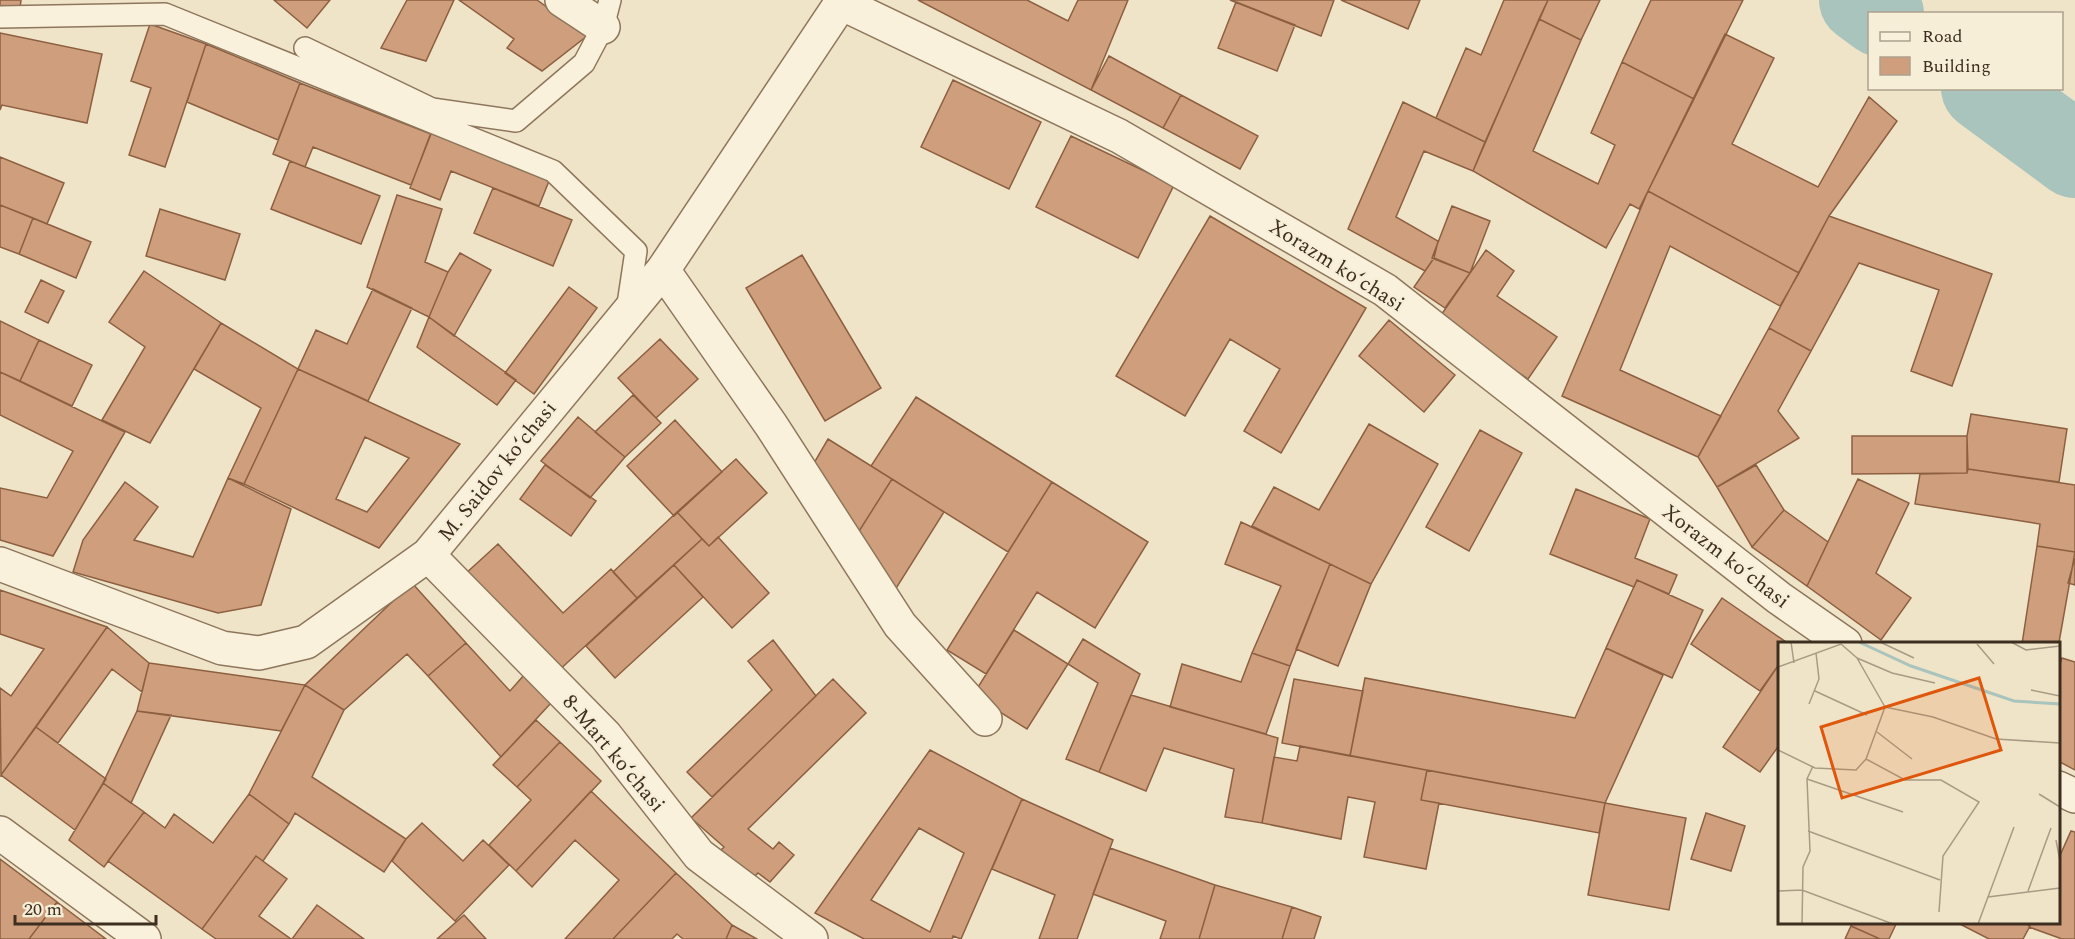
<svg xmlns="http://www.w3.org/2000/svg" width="2075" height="939" font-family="Spectral,serif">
  <rect width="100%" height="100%" fill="#f0e4c8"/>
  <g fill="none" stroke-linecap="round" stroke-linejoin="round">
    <path stroke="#a9c4bc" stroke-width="86" d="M1862,0L1881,14
      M1984,88L2075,155"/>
  </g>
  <path fill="#cf9f7d" stroke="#8d5f41" stroke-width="1.5" fill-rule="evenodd" d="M0,0H21L20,9L0,6Z
    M274,0H330L307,28Z
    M407,0H454L426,61L381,48Z
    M459,0H537L587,36L542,71L507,48L514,39Z
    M918,0H1027L1068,21L1078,0H1128L1091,90Z
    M1230,0H1334L1321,36Z
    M1341,0H1420L1408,29Z
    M1504,0H1548L1485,142L1436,118L1466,48L1481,55Z
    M1548,0H1600L1581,40L1539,19Z
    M1651,0H1743L1694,99L1622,62Z
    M1236,2L1295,25L1277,71L1218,48Z
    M1539,19L1581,40L1533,151L1598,184L1615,145L1591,133L1622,62L1694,99L1639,209L1630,204L1606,248L1473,171Z
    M150,24L206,44L165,167L129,155L151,88L131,81Z
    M0,33L102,54L87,123L2,105L0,110Z
    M1725,34L1774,58L1732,144L1818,187L1869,97L1897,121L1829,216L1799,273L1648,191Z
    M206,44L300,83L278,140L187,102Z
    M1109,56L1181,95L1163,128L1091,90Z
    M953,80L1041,122L1009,189L921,147Z
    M300,83L431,134L411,185L313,147L305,167L273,154Z
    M1181,95L1258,136L1240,169L1163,128Z
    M1403,102L1485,142L1473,171L1424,151L1396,217L1438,241L1434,258L1425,271L1348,229Z
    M432,130L551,176L539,206L451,171L440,200L410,188Z
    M1071,136L1174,185L1138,258L1036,207Z
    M0,157L64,183L47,224L0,205Z
    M290,161L380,196L361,244L271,209Z
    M493,188L572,220L553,266L474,233Z
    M1648,191L1799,273L1780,306L1670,246L1620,370L1721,416L1698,457L1562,396Z
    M397,195L442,209L425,262L448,272L429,317L367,287Z
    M0,205L33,218L19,254L0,247Z
    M1452,206L1490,221L1470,273L1432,258Z
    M160,209L240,234L225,280L146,256Z
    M1210,216L1366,308L1281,453L1244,431L1280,369L1230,339L1185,416L1116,376Z
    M1829,216L1992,274L1952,386L1911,371L1939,290L1859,263L1811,351L1769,328Z
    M33,218L91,242L76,278L19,254Z
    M1486,250L1514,271L1497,296L1557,337L1528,379L1439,318Z
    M460,253L491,270L454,336L429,317L448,272Z
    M802,255L881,388L825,421L746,288Z
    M1434,258L1470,273L1445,308L1414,287Z
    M144,271L221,323L150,443L102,420L145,347L109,322Z
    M41,280L64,291L48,323L25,312Z
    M569,287L597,308L534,394L505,373Z
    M373,289L412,308L368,401L298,369L316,330L347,344Z
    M429,317L516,380L497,405L417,347Z
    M1389,320L1455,375L1424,412L1359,356Z
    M0,321L39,340L20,381L0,372Z
    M221,323L298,369L244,484L228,478L261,408L194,369Z
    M1769,328L1811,351L1778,411L1799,438L1717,487L1698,457Z
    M660,339L698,379L656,418L618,378Z
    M39,340L92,365L72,406L20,381Z
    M298,369L460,444L379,548L244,484ZM365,437L409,458L367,512L336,499Z
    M0,372L125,432L53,556L0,540V488L47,498L73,451L0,415Z
    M633,395L661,423L625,457L595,432Z
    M916,397L1052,482L1008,552L871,466Z
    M1971,414L2067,429L2059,482L1968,469L1967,436Z
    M578,417L625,457L590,498L541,461Z
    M675,420L722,472L674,516L627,466Z
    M1369,424L1438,464L1371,584L1252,526L1274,487L1319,510Z
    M1480,430L1522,453L1469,551L1426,527Z
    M1852,436H1967V473L1852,474Z
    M828,439L892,479L856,536L814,463Z
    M736,459L767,493L709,546L677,512Z
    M545,465L596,501L571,536L520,499Z
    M1756,465L1784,510L1752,547L1717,487Z
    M1968,469L2075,485V552L2037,546L2040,524L1915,504L1920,474L1967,473Z
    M228,478L291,509L261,605L218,613L73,572L83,540L125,482L158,507L134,540L193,557Z
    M892,479L944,512L895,590L856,536Z
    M1858,479L1909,503L1876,573L1911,598L1881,640L1807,586Z
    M1052,482L1148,542L1095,628L1037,592L986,674L947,650Z
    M1576,489L1650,519L1635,558L1677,575L1669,594L1637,580L1634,587L1550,554Z
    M1784,510L1828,542L1807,586L1752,547Z
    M677,512L702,539L637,598L613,572Z
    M1241,522L1330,564L1290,666L1252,653L1281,586L1225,564Z
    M718,537L769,593L732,628L674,565L702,539L709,546Z
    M498,544L563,613L611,569L637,598L554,675L464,575Z
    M2037,546L2075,552L2058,648V644H2022Z
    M2075,558V585L2068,583Z
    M1330,564L1371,584L1338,666L1296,649Z
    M674,565L703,597L615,678L586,646Z
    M1637,580L1703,610L1672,678L1606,648Z
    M412,583L466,643L428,676L407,654L344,710L305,685Z
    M0,590L107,627L1,775L0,688L11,696L44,649L0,634Z
    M1722,598L1789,644H1780V663L1760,691L1691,644Z
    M107,627L149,663L142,692L112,669L58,743L36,727Z
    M1014,630L1068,664L1027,729L973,695Z
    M1083,639L1140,674L1099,772L1066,759L1098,683L1068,664Z
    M773,640L816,696L712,797L687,772L772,690L748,661Z
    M466,643L510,691L525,674L551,703L501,757L428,676Z
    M1606,648L1663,675L1605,803L1350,756L1365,678L1575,718Z
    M1252,653L1290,666L1266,734L1170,707L1182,664L1241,682Z
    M2062,658L2075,662V770L2058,761V670Z
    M149,663L305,685L281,731L137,711Z
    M1780,663V744L1760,772L1723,747Z
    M833,679L866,713L748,829L773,849L779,842L794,855L770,882L758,873L753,878L720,851L724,847L691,818Z
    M1294,679L1363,691L1350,756L1282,743Z
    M305,685L344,710L312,777L406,839L384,872L295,813L289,824L249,794Z
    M1131,695L1278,738L1262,823L1225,817L1234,769L1164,748L1146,791L1099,772Z
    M137,711L171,715L131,803L103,783Z
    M536,720L560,742L517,787L493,765Z
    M36,727L106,779L75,830L1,775Z
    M560,742L601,781L516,871L489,845L531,800L517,787Z
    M1300,746L1427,770L1421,800L1439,803L1426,869L1364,857L1375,802L1348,797L1341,839L1262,823L1274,757L1297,761Z
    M930,750L1022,799L961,939L953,936L952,939H864L815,913ZM919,828L964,853L930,932L871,900Z
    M1427,770L1605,803L1599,833L1421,800Z
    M103,783L144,812L104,867L69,840Z
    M591,791L676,873L613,939H565L619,880L575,840L532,887L516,871Z
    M249,794L289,824L263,861L256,856L202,929L108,861L144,812L165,828L174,814L213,843Z
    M1022,799L1113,840L1077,939H1039L1055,895L992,869Z
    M1605,803L1686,818L1669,910L1588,895Z
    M1706,813L1745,826L1731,871L1691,859Z
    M422,823L463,861L483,840L509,865L455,921L392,861L406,839Z
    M2071,831L2075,832V939H2062L2029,927L2031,922H2058V860Z
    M1110,848L1215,885L1199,939H1160L1166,921L1093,894Z
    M256,856L287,879L259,916L291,939H216L202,929Z
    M0,859L57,902L29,939H0Z
    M676,873L732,925L726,939H683L677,934L672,939H613Z
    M1215,885L1292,907L1282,939H1199Z
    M57,902L106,939H29Z
    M317,905L364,939H292Z
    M1292,907L1321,917L1314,939H1282Z
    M464,915L486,939H437Z
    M1852,922H1897L1889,939H1880L1851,926Z
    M1956,922H2023L2030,926L2023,939H1989Z
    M732,925L757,939H726Z
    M1851,926L1880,939H1845Z"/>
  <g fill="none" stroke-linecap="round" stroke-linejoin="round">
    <defs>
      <path id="lane" d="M0,17L165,14L553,171L636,251L627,311
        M305,48L432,109L516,121L584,63L603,27L610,0"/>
      <path id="street" d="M562,0L603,27
        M841,3L1119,136L1385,290L1779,598L1845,644
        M663,270L771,425L900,625L985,719
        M428,555L605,735L699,855L811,939
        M0,564L222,648L259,653L306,642L428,555L663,270L841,3
        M2058,788L2075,796
        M0,833L144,939"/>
    </defs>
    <use href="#lane" stroke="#8d765c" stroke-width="24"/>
    <use href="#street" stroke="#8d765c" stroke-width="36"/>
    <use href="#lane" stroke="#faf1dc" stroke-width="21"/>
    <use href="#street" stroke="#faf1dc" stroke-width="33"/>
  </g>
  <g text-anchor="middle" stroke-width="5" stroke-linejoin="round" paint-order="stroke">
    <g font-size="21" fill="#3d2e20" stroke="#f7eed8">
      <text transform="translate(1337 265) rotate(32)" y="7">Xorazm koʻchasi</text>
      <text transform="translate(497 471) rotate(-51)" y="7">M. Saidov koʻchasi</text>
      <text transform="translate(1726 556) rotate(38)" y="7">Xorazm koʻchasi</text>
      <text transform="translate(614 753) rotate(50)" y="7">8-Mart koʻchasi</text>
    </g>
  </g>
  <g transform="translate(1778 642)">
    <rect width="282" height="282" fill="#f0e4c8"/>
    <path fill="none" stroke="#a9c4bc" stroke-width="3" d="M81,0L133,24L236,59L282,62"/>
    <path fill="none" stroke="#a89b85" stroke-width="1.5" d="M13,0L16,21M102,0L136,16M233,0L248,8L282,4M199,2L216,22M79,16L114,31L157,41M0,25L63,2L79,16L107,65M253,48L282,54M37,49L89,73M31,62L41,37L38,11M107,65L155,75L218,97L282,101M99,90L134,117M0,108L37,126L78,128L88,117L107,65M88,117L127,138H163L201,160L165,214L161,270M29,137L125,170M261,152L282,165M30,189L162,238M278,198L282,219M0,249L24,248L115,282M250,249L273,186M210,255L236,185M24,282L25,225L32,209L29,137L35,124M200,282L210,255L282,246"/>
    <path fill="#df570d" fill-opacity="0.15" stroke="#df570d" stroke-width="3" d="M201,36L223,108L64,156L43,85Z"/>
    <rect width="282" height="282" fill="none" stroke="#3d2e20" stroke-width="3"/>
  </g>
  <rect x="1868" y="12" width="195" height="78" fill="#f7eed8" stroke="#ada18e" stroke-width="1.5"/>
  <rect x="1880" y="32" width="30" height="9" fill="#faf1dc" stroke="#ada18e" stroke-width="1.5"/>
  <text x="1922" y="42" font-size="18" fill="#3d2e20">Road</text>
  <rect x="1880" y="57" width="30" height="18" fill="#cf9f7d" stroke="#ada18e" stroke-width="1.5"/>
  <text x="1922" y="72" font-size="18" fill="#3d2e20">Building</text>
  <path d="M15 915v9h141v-9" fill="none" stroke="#3d2e20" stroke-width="3"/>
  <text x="24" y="915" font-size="18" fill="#3d2e20" stroke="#f7eed8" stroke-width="4.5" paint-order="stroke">20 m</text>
</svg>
